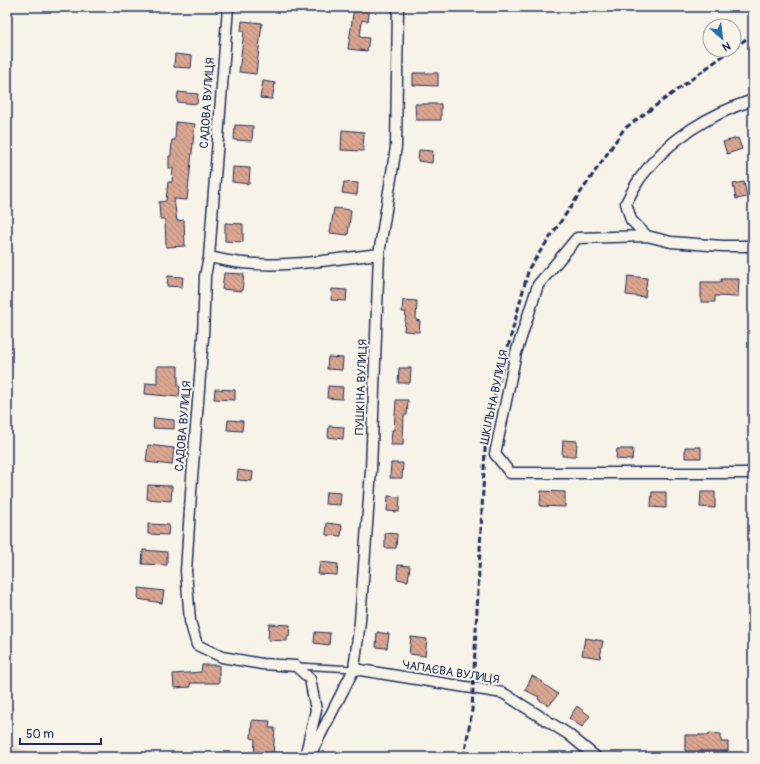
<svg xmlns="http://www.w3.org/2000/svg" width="760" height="764" font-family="Pangolin,sans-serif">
  <defs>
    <pattern id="building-back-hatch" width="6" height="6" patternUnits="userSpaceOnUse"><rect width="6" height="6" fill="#dba690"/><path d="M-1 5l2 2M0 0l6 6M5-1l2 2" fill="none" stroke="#b18879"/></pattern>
  </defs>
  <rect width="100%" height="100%" fill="#f7f3e8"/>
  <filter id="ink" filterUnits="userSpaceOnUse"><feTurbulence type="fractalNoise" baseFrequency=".025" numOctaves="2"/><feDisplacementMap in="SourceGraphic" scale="8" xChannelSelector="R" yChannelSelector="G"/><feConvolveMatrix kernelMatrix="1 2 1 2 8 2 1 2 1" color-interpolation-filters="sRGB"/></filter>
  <g filter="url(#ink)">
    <path fill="#efdcce" d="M7,742L40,757H7Z"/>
    <path fill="url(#building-back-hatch)" stroke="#1b2f5e" d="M354,7H370L368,21L362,20L360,37L369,38L367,51L348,49Z
      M242,21L262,23L256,74L239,72L244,31H241Z
      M175,54L192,56L191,68L174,67Z
      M413,73H438V86L413,85Z
      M263,81L275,83L272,99L260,98Z
      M178,92L198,94L197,104L177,102Z
      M415,104H441V120H416Z
      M176,122L195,124L187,200L174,199L177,221L184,220L185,246L166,247L165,219H160L159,202L166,201L168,182H172L173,168H169V156H171L172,140H175Z
      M235,125L253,126L252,141L234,140Z
      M342,130L364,132L363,151L341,150Z
      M738,138L742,149L727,154L723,142Z
      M419,150L433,151L432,163L418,161Z
      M233,167L250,168L249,184L232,182Z
      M344,182L358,183L357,195L342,193Z
      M744,182L747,197L736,199L733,184Z
      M334,208L351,210L348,235L330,233Z
      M225,223L243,224V242L225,241Z
      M224,273L244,274L242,291L222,289Z
      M168,276L183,277L182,287L167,286Z
      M628,276L647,278L645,297L626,295Z
      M721,279H739L738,297L715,296V302H701V282H721Z
      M332,289L347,290L346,301L331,300Z
      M403,300L417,301L416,320L420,321L419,332L404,331L406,312H402Z
      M328,357L343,358L342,370L327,369Z
      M157,366H178V386L180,387L179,397L145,394L146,383L157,384Z
      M399,368H411L410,383H398Z
      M328,386L343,387L342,399L327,398Z
      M215,389L235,390V400L214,399Z
      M396,400H408L407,415H404L403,445H391L392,430H394Z
      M154,418L174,420V429L153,428Z
      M228,420L243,421L242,431L227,430Z
      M329,426L344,427L343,439L328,437Z
      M563,440L577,441L576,456H562Z
      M148,445L174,448L172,465L146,462Z
      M685,447H701V458H685Z
      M617,449H633L632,460L616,459Z
      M391,463H403L402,478H390Z
      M238,470L253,472L252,481L237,480Z
      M148,485L172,486L171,501L147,499Z
      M541,491L565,492V507L540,506Z
      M326,492L341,493L340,505L325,504Z
      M652,492H666V508L651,507Z
      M701,492H715V508L700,507Z
      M388,496L400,497L399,512L387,511Z
      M327,523L342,525L341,536L326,535Z
      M148,524L169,525L168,535L148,534Z
      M385,533L397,534L396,548H385Z
      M143,550L167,552V565L142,564Z
      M320,562L338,564L337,575L318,574Z
      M398,565L410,566L408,581L397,579Z
      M139,588L164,591L162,603L138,599Z
      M269,624L290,625L289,637H287V641L268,640Z
      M315,632L330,633L329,645L314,643Z
      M377,632L389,634L387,648L376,647Z
      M411,637L427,639L425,656L409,654Z
      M585,638L603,641L600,658L582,655Z
      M202,665H219V683H190L191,687L174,688L173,674L201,672Z
      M532,676L543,682L542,683L558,694L549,706L538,699L539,697L525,690Z
      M577,706L590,716L582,727L569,718Z
      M252,720L270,721L269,728H275L273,757H254L255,739L251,738Z
      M709,733L721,734V742H728V751H685V735H709Z"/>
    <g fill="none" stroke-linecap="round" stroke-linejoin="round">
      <defs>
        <path id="lane" d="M297,666L354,669"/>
        <path id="street" d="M228,7L209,257L205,276L203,338L192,478L186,571L190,621L197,645L222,657L262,664L296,666L310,679L316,710L305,757
          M753,100C710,114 668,139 641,177C635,185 631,194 626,203L631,220L647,236L671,242L722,246H753
          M647,236L577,238L538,285L516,353L495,454L510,473H753
          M209,257C220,259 231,262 243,263C287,268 334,259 379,254
          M354,669L503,693L568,734L596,757
          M309,757L354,669L360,621L371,470L379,254L396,147L398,7"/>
      </defs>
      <use href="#lane" stroke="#1b2f5e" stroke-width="8"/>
      <use href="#street" stroke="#1b2f5e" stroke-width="13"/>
      <use href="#lane" stroke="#f7f3e8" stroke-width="5"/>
      <use href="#street" stroke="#f7f3e8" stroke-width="10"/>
      <path stroke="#1b2f5e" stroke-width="3" stroke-dasharray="6 3" stroke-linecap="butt" d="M734,48L753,34
        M464,757L472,710L486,430L529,268L624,129L731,50"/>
    </g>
  </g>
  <g text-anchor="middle" stroke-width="4" stroke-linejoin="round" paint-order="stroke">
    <g font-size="12" fill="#1b2f5e" stroke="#f7f3e8">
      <text transform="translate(207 103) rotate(-86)" y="4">САДОВА ВУЛИЦЯ</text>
      <text transform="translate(361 387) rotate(-88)" y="4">ПУШКІНА ВУЛИЦЯ</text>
      <text transform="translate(494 397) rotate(-78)" y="4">ШКІЛЬНА ВУЛИЦЯ</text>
      <text transform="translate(183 426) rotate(-85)" y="4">САДОВА ВУЛИЦЯ</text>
      <text transform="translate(451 672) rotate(9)" y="4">ЧАПАЄВА ВУЛИЦЯ</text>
    </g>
  </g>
  <rect width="760" height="764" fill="none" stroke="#f7f3e8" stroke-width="24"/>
  <rect x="12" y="12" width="736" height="740" fill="none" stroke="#1b2f5e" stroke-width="1.5" filter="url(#ink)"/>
  <g transform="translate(722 38) rotate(152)"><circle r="19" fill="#f7f3e8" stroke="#9fa5b1"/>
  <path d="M0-3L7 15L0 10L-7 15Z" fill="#1f6fb2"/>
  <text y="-6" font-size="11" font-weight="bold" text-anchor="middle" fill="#1b2f5e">N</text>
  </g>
  <path d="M20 738v6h81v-6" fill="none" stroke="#1b2f5e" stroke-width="2"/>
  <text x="26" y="738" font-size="12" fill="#1b2f5e" stroke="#f7f3e8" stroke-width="3" paint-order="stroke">50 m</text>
</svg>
